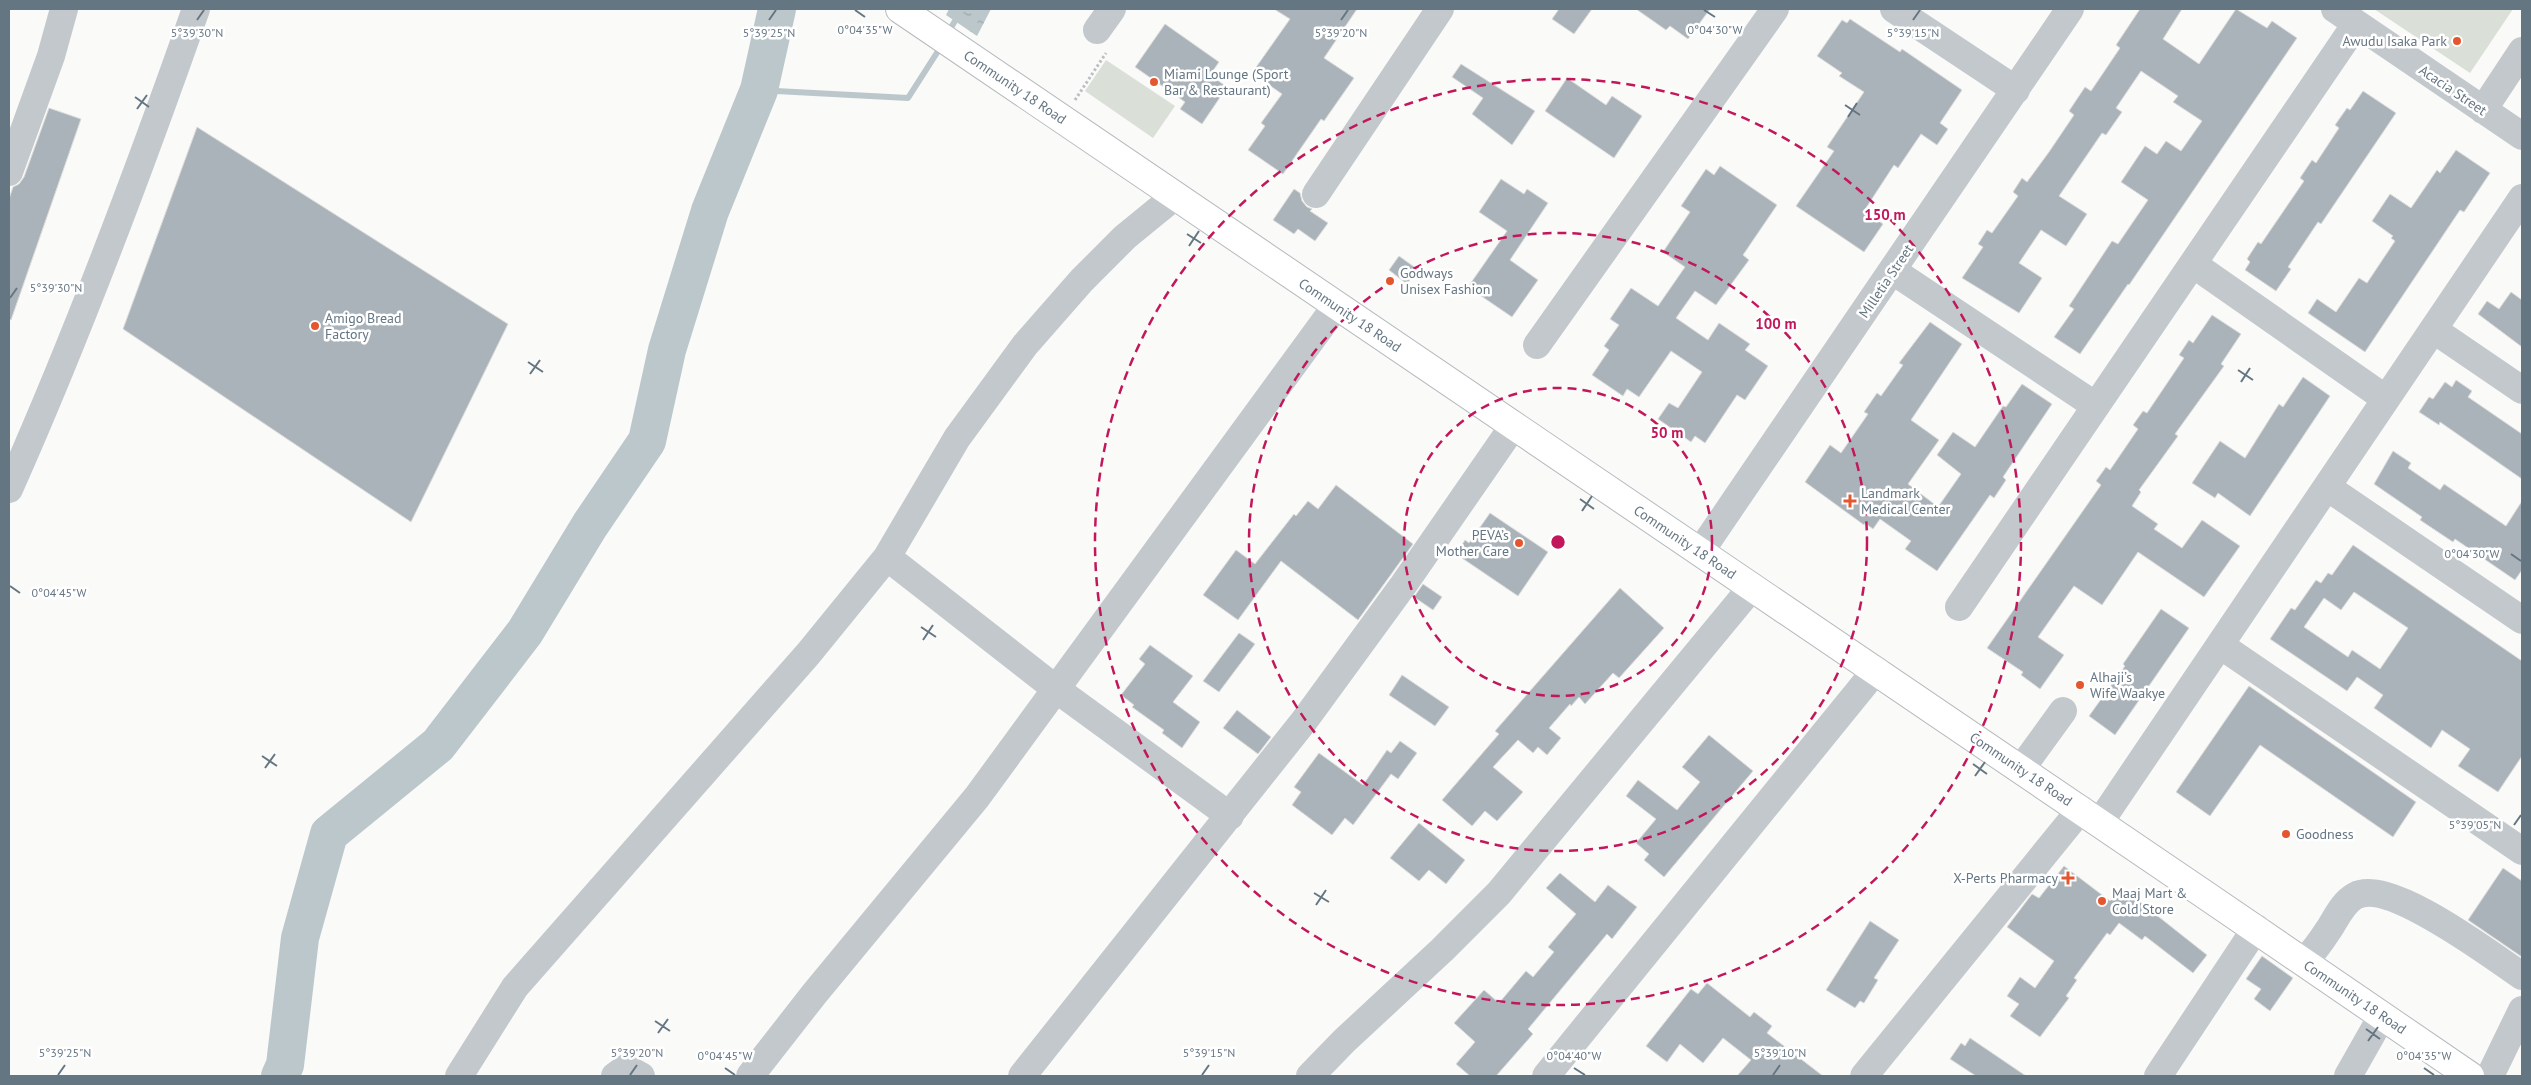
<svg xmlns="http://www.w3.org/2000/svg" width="2531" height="1085" font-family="'PT Sans',sans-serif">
  <defs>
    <pattern id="water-ripples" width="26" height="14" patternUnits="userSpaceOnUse" patternTransform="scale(1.25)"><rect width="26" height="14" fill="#bbc7cb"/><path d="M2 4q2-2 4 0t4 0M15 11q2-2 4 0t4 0" fill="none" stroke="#9ca6aa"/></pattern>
  </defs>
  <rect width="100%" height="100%" fill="#fafaf8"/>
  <path fill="#dadfd7" d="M2374,9H2513L2470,73Z
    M1106,60L1175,106L1153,138L1085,91Z"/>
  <path fill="url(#water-ripples)" d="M949,9H991L977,36L946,15Z"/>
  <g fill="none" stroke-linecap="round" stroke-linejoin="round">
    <path stroke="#bbc7cb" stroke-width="6" d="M952,26L962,9
      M759,90L908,98L940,48"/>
    <path stroke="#bbc7cb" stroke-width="38" d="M280,1076L285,1065L300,938L329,834L438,745L525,632L590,525L647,441L667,350L710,211L759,90L777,9"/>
  </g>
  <path fill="#aab3b9" stroke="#dcdcda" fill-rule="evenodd" d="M1274,9H1357L1324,58L1354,78L1324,121L1321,119L1283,174L1248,150L1265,126L1261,123L1282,94L1252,73L1290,19Z
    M1559,9H1592L1574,34L1552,19Z
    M1636,9H1710L1688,39L1670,26L1666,30Z
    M2140,9H2182L2163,39L2199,64L2236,9L2267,28L2272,21L2297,38L2129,285L2128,284L2080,354L2054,337L2074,309L2069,306L2112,241L2118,244L2148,200L2121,182L2145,146L2157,154L2166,141L2181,151L2202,121L2173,102L2178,96L2141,71L2116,108L2122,112L2106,135L2102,133L2059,196L2087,214L2066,246L2041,230L2019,263L2042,278L2019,313L1962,278L1983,247L1978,244L1987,230L1992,233L2018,196L2013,192L2022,178L2027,182L2049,152L2074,115L2069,111L2085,87L2091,91L2120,48L2116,45Z
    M1850,19L1900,52L1902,49L1962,90L1940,123L1948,129L1937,145L1921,134L1898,168L1894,165L1864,211L1883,224L1864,252L1796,206L1834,151L1827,147L1864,92L1839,76L1842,73L1817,56L1842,20L1847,23Z
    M1165,24L1219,62L1210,75L1227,87L1202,124L1180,109L1185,102L1135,67Z
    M1461,64L1535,111L1512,145L1472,114L1483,98L1452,77Z
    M1567,78L1606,105L1612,96L1642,116L1614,158L1545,111Z
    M2363,91L2396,113L2321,224L2318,222L2288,267L2291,269L2276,291L2245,270L2250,262L2247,259L2258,242L2261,244L2304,181L2300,178L2312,160L2316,163L2339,128L2335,125L2347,108L2350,110Z
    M49,108L81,119L11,320L9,319V199L13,187L19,184L24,177Z
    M197,127L508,324L411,522L123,329Z
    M2456,150L2490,173L2464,212L2460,210L2365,352L2308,313L2317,299L2336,312L2359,278L2367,283L2395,241L2391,238L2393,236L2372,221L2390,194L2411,208L2437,170L2440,173Z
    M1720,166L1777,205L1743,255L1749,260L1716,305L1695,291L1676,318L1708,340L1719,323L1750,344L1745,350L1768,366L1745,400L1737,395L1705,443L1695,436L1691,442L1658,419L1669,403L1678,408L1702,372L1671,351L1639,397L1627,389L1623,396L1592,375L1609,350L1604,346L1619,325L1610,319L1631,288L1658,306L1685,267L1663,252L1690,212L1681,206L1706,169L1714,175Z
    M1501,179L1524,194L1527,189L1548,203L1510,260L1538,280L1512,317L1468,287L1507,231L1479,212Z
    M1294,189L1300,193L1302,201L1307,207L1312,209L1310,211L1328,223L1315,241L1298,229L1294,234L1273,220Z
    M1399,256L1417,269L1407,284L1389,270Z
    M2511,292L2522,300V347L2478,314L2487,301L2499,309Z
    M2212,315L2241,334L2221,364L2224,366L2175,434L2178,436L2139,490L2141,492L2132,506L2158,524L2154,529L2182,548L2202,520L2240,546L2204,597L2138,552L2102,605L2074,586L2038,637L2064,655L2040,689L2021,675L2023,672L1987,648L2101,485L2096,481L2106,467L2110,470L2138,429L2133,425L2143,411L2147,413L2178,367L2184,358L2179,355L2189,340L2193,343Z
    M1930,322L1962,344L1911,420L1939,440L1908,484L1938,507L1961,474L1937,455L1953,432L1975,447L2003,406L2006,407L2022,384L2052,404L2003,477L2006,480L1994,498L1990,495L1937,571L1905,549L1911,541L1880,519L1873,529L1865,523L1864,525L1805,482L1830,445L1841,453L1868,414L1864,412L1877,393L1881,396L1903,365L1899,363Z
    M2303,377L2330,396L2250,516L2218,493L2215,498L2192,483L2220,441L2245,458L2279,404L2283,407Z
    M2456,380L2472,391L2468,397L2522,434V479L2440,422L2439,425L2419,412L2429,397L2433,399L2445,382L2452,387Z
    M2393,451L2411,463L2408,468L2440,490L2444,484L2506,526L2522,501V570L2515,580L2455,539L2453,542L2420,520L2422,517L2374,484Z
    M1336,485L1413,544L1358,620L1281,561L1238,620L1203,595L1236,550L1255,564L1294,514L1296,516L1308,501L1318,509Z
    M1490,513L1548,552L1518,596L1456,554L1465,540L1469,543Z
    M2353,545L2522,661V756L2498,792L2458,766L2470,749L2442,730L2431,748L2374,708L2383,695L2357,677L2347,691L2270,639L2291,608L2295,610L2316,580L2321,583L2328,573L2332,575ZM2354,592L2408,628L2380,669L2352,650L2348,657L2304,627L2324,598L2341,610Z
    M1423,584L1442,597L1433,610L1414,597Z
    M1620,588L1664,628L1619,678L1613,673L1585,704L1579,697L1571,706L1570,704L1549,728L1561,738L1547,755L1538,747L1533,753L1518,740L1493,767L1523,792L1497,821L1485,811L1472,826L1442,800L1499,734L1495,731Z
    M2161,609L2189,628L2115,735L2089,716L2125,666L2123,664Z
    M1239,633L1255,644L1219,692L1203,681Z
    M1150,645L1193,676L1173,702L1200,722L1182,748L1162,733L1164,730L1132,707L1134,705L1121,695L1145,664L1139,659Z
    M1402,675L1449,707L1435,726L1389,695Z
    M2249,686L2416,802L2393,837L2260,745L2210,816L2176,792Z
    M1237,710L1271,737L1258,754L1223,728Z
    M1709,735L1753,771L1664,877L1644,860L1649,854L1636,843L1656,819L1626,796L1638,780L1677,810L1700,782L1682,767Z
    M1400,741L1417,753L1398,779L1391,774L1353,825L1345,818L1332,835L1292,805L1301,792L1294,787L1319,753L1363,785L1387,750L1391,753Z
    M1419,823L1465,860L1446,884L1429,870L1419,881L1390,858Z
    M2064,866L2110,901L2121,887L2207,955L2193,973L2145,936L2142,940L2119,923L2110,935L2107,933L2074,978L2077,980L2066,996L2069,998L2040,1037L2010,1016L2019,1004L2007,996L2020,977L2035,988L2054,961L2007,927L2032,894L2039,898Z
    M2503,868L2522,881V957L2468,920Z
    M1560,873L1595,902L1608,885L1637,907L1612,939L1607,934L1528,1029L1533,1034L1496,1076H1470L1456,1064L1475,1042L1454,1023L1484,990L1499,1003L1526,971L1533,977L1554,952L1548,947L1576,914L1546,888Z
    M1870,921L1899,940L1874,978L1878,980L1864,1003L1860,1001L1855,1008L1826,990Z
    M2262,956L2293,978L2270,1011L2254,999L2261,989L2246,979Z
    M1707,983L1750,1017L1754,1012L1772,1026L1767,1033L1823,1076H1737L1751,1060L1723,1038L1703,1063L1680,1044L1667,1062L1646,1046L1691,989L1698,994Z
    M1970,1038L2026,1076H1976L1950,1059L1961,1043L1965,1046Z"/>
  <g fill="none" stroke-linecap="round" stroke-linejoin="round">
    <defs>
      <path id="major" d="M900,9C1423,364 1948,718 2470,1076"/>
    </defs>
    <use href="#major" stroke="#b5babe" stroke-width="30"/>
    <path stroke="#bbbfc2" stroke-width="3" stroke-dasharray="2.5 2.5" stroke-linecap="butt" d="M1075,100L1106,53"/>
    <path stroke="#c3c8cc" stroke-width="28" d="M1894,9L2016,90
      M2335,9L2522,136
      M1097,30L1112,9
      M2483,110L2522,51
      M9,172L51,56L64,9
      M1316,194L1440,9
      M2193,264L2386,399
      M1893,271L2096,406
      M2434,330L2522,390
      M1537,345L1775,9
      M2327,487L2522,620
      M9,489C79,332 139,171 196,9
      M1700,552L2070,9
      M887,557L1056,689L1230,816
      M1959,607L2356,24
      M2220,645L2522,851
      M2021,769L2063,711
      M2100,822L2522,198
      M2304,962C2312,953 2320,943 2327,932C2335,921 2342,903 2355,896C2389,877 2492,956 2522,976
      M459,1076L515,987L808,654L887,557L957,438L1025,345L1082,280L1125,237L1174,197
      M615,1076L626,1068L641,1076
      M750,1076L815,993L977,797L1336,306
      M1022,1076L1304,721L1404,584L1514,425
      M1310,1076L1344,1041L1442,950L1499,893L1752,587
      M1546,1076L1876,670
      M1864,1076L2081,809
      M2158,1076L2256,928
      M2348,1076L2382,1016
      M2490,1076L2522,1010"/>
    <use href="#major" stroke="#fff" stroke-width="28"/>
  </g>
  <path fill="none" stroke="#657683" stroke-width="2" d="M855,10L865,17M1704,10L1715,17M197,20L204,10M769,20L776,10M1341,20L1348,10M1913,20L1920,10M135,97L149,107M1845,105L1860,115M137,109L147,95M1848,117L1857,103M1187,234L1201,243M1189,246L1199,231M10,298L17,288M528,362L543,372M2238,370L2253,380M530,374L540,360M2241,382L2250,368M1580,499L1594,509M1582,511L1592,496M2511,554L2521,561M10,586L20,593M921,627L936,637M923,640L933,625M262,756L277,766M1973,764L1987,774M265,768L275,754M1975,776L1985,762M2514,825L2521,815M1314,893L1329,902M1316,905L1326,890M655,1021L670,1031M2366,1029L2380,1039M658,1033L668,1019M2368,1041L2378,1027M725,1068L735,1075M1574,1068L1585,1075M2424,1068L2434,1075M58,1075L65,1065M630,1075L637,1065M1202,1075L1209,1065M1773,1075L1780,1065"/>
  <g fill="none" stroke="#c2185b" stroke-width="2.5" stroke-dasharray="9 6">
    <circle cx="1558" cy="542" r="154"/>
    <circle cx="1558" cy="542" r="309"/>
    <circle cx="1558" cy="542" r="463"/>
  </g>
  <g fill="#e4572e" stroke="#fff" stroke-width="2">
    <circle cx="2457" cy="41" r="5"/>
    <circle cx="1154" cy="82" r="5"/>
    <circle cx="1390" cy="281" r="5"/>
    <circle cx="315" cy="326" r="5"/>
    <path d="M1847.5 493.5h5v5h5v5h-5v5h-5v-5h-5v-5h5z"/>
    <circle cx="1519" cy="543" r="5"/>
    <circle cx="2080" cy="685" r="5"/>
    <circle cx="2286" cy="834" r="5"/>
    <path d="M2065.5 870.5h5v5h5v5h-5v5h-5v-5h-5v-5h5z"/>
    <circle cx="2102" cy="901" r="5"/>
  </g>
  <g text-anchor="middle" stroke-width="5" stroke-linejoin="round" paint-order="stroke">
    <g font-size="14" fill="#657683" stroke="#fff" text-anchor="start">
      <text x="2447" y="46" text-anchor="end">Awudu Isaka Park</text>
      <text x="1164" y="79">Miami Lounge (Sport<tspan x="1164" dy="16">Bar &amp; Restaurant)</tspan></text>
      <text x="1400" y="278">Godways<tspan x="1400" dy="16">Unisex Fashion</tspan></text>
      <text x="325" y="323">Amigo Bread<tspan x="325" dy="16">Factory</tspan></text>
      <text x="1861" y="498">Landmark<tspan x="1861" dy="16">Medical Center</tspan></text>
      <text x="1509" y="540" text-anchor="end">PEVA’s<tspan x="1509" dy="16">Mother Care</tspan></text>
      <text x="2090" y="682">Alhaji’s<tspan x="2090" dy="16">Wife Waakye</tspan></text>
      <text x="2296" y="839">Goodness</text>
      <text x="2058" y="883" text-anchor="end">X-Perts Pharmacy</text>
      <text x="2112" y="898">Maaj Mart &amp;<tspan x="2112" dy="16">Cold Store</tspan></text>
    </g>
    <g font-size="14" fill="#657683" stroke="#fff">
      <text transform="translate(1015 87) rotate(34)" y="5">Community 18 Road</text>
      <text transform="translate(2453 90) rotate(34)" y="5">Acacia Street</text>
      <text transform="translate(1886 281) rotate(-56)" y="5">Milletia Street</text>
      <text transform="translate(1350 315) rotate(34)" y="5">Community 18 Road</text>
      <text transform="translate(1685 542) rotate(34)" y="5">Community 18 Road</text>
      <text transform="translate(2021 769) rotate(34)" y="5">Community 18 Road</text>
      <text transform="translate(2355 997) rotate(34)" y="5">Community 18 Road</text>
    </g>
  </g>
  <g font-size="12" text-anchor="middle" fill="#657683" stroke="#fff" stroke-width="5" stroke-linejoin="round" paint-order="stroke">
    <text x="865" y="34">0°04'35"W</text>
    <text x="1715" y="34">0°04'30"W</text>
    <text x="197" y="37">5°39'30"N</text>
    <text x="769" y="37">5°39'25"N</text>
    <text x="1341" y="37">5°39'20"N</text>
    <text x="1913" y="37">5°39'15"N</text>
    <text x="56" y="292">5°39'30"N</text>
    <text x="2472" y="558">0°04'30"W</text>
    <text x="59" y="597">0°04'45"W</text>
    <text x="2475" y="829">5°39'05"N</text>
    <text x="65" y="1057">5°39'25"N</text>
    <text x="637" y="1057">5°39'20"N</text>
    <text x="1209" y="1057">5°39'15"N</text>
    <text x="1780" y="1057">5°39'10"N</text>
    <text x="725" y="1060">0°04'45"W</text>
    <text x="1574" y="1060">0°04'40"W</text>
    <text x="2424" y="1060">0°04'35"W</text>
  </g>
  <circle cx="1558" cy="542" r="8" fill="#c2185b" stroke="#fff" stroke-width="2.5"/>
  <g font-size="15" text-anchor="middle" font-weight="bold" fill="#c2185b" stroke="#fff" stroke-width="5" stroke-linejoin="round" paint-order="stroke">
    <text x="1885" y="220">150 m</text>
    <text x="1776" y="329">100 m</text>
    <text x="1667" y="438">50 m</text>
  </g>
  <rect width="2531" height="1085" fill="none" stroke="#657683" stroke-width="20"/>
</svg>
